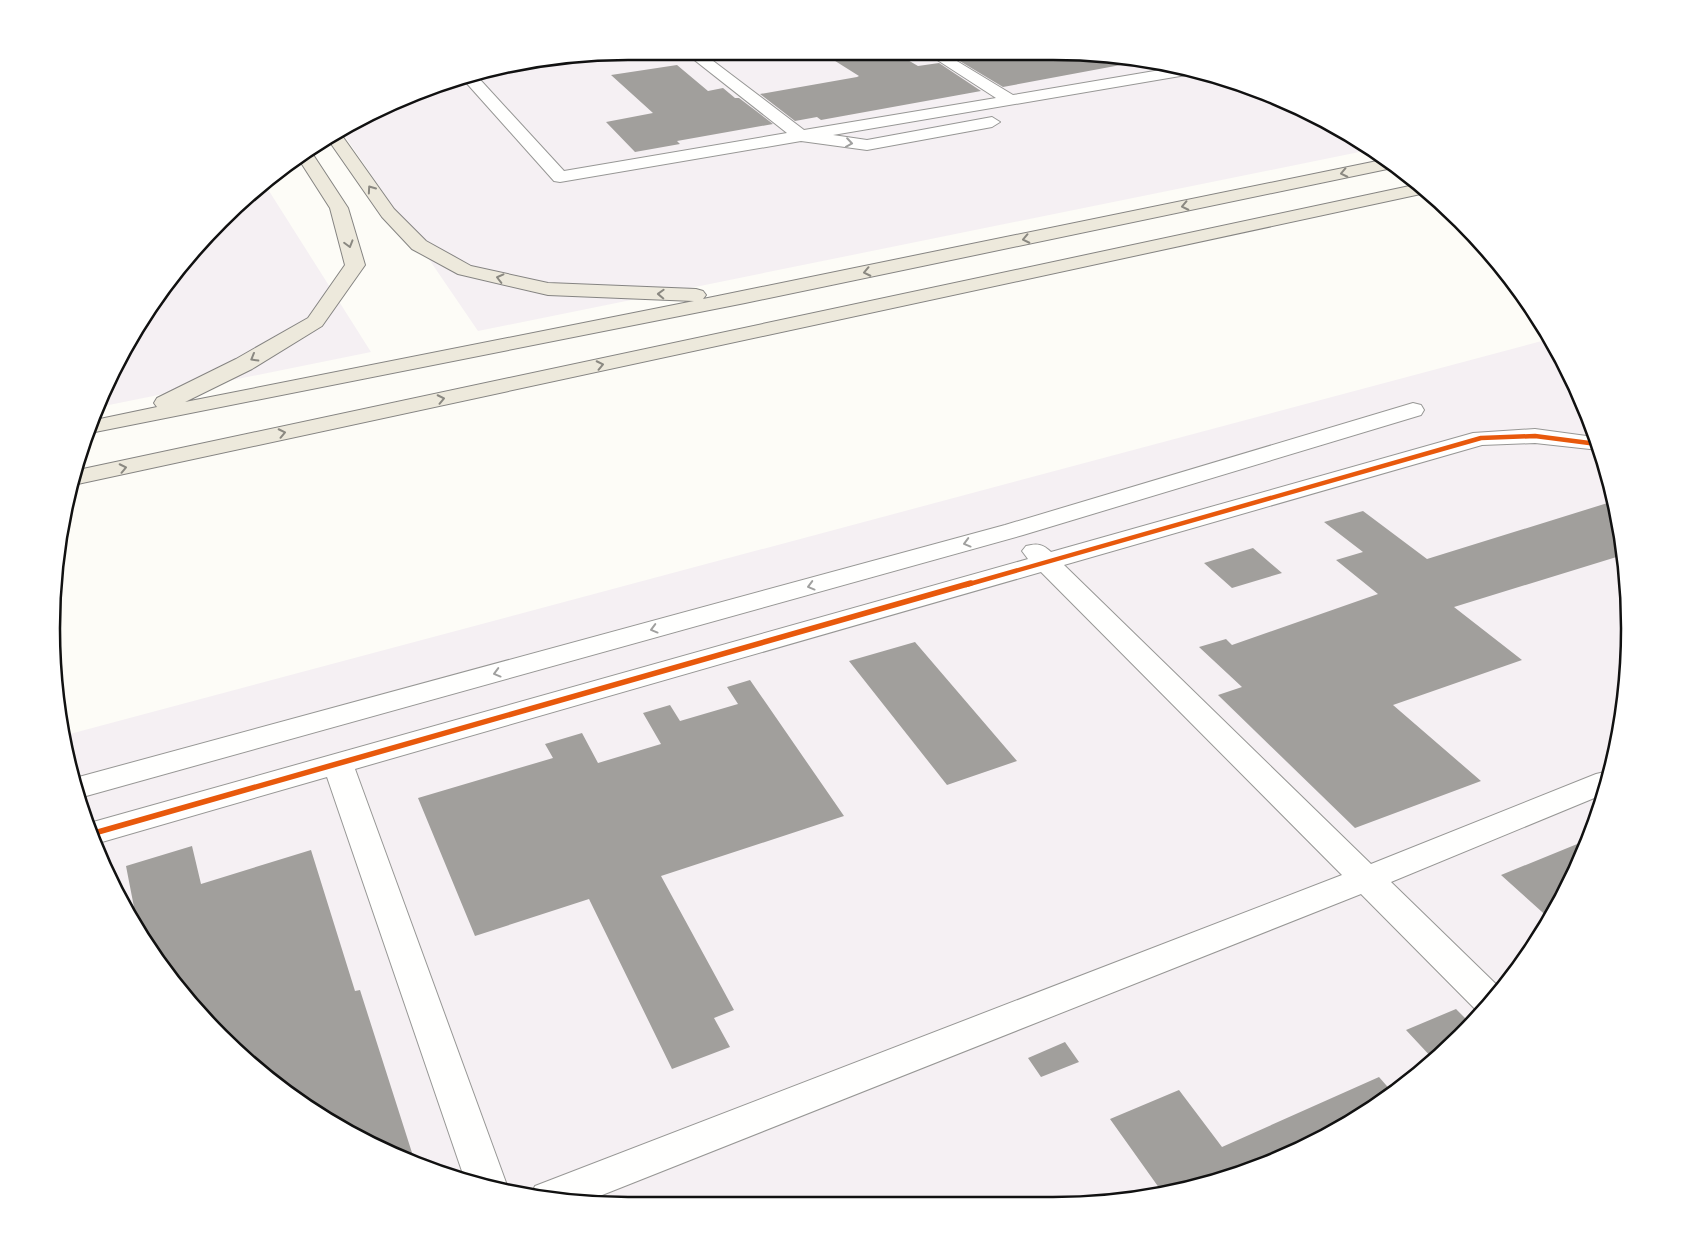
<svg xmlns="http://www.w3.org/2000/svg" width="1681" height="1257" font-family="'Zilla Slab',serif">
  <rect width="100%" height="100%" fill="#fdfcf7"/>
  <path fill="#f5f0f3" d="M628,51L1090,52L1202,71L1274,95L1374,149L478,331L340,129L479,71Z
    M264,183L371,352L99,407L111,373L195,248L248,194Z
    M1549,339L1570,373L1610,479L1629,591L1625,704L1599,814L1552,917L1486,1009L1404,1087L1273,1162L1128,1201L590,1204L479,1186L340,1129L170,980L128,917L82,814L66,735Z"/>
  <path fill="#a19f9c" d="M876,52H894L918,66L939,63L981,91L821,120L817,117L795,121L760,94L857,77L859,76L832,59Z
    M1000,52H1090L1126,58V64L1003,87L958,60Z
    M677,65L708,91L723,88L735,98H739L773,124L677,141L680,144L635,152L606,122L653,113L611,75Z
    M1614,501L1623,555L1454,607L1522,660L1393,705L1481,781L1355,828L1218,695L1242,687L1199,647L1226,639L1232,645L1378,594L1336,560L1363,552L1324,522L1363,511L1427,559Z
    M1253,548L1282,573L1232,588L1204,563Z
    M915,642L1017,761L947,785L849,661Z
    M750,680L844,816L661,876L734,1010L714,1018L730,1047L672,1069L589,899L475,936L418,798L553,758L545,744L582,733L598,763L661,744L643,713L670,705L680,721L738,704L727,687Z
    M1587,840L1551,920L1501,875Z
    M192,846L201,884L311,850L355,991L360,990L414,1159L340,1129L248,1063L170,980L139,933L126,866Z
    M1456,1009L1471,1024L1433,1059L1406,1030Z
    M1065,1042L1079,1062L1041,1077L1028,1058Z
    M1379,1077L1393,1093L1273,1162L1162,1192L1110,1119L1179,1090L1222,1147Z"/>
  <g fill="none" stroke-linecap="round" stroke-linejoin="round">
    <defs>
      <path id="minor" d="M683,51H700L804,130L996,98L925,52H942L1013,95L1178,67L1199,70L1192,74L833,135L867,140L992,117L1000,122L992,127L867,150L801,141L560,182L554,181L462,78L474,73L564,171L787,133Z
        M1413,403L1421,405L1424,410L1421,415L1023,535L79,798L75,778L1005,525Z
        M1535,429L1594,437L1599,450L1535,443L1482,445L1064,565L1371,864L1596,774L1609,771L1604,794L1391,882L1501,989L1482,1013L1478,1012L1361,894L582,1203L531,1195L535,1186L1342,875L1041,572L355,769L508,1188L507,1191L479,1186L465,1180L327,777L95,844L86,824L1028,559L1022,551L1026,546C1037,543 1043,544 1051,552L1473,433Z"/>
      <path id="major" d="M338,130L394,209L426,241L471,266L548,283L696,289L703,291L706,295L703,299L1387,159L1397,167L745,303L90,433L95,420L157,407L154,403L157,398L236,359L308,318L345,265L330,208L298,158L310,150L348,208L365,265L322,326L252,369L185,402L694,301L548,295L458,274L412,249L382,217L327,138Z
        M1419,184L1430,192L73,485L78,470Z"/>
    </defs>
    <use href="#minor" stroke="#979795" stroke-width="2"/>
    <use href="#major" stroke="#858482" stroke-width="2"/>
    <use href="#minor" fill="#fffffe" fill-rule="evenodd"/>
    <use href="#major" fill="#ede9dc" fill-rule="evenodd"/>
    <defs>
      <path id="cycleway-far1" d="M966,585L1481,438L1535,436L1597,444"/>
      <path id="cycleway" d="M91,834L971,583"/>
    </defs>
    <use href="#cycleway-far1" stroke="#fff" stroke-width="7"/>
    <use href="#cycleway" stroke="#fff" stroke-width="9"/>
    <use href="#cycleway-far1" stroke="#e8590c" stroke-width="4.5"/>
    <use href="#cycleway" stroke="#e8590c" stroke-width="5.5"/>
  </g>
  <defs><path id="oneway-chevron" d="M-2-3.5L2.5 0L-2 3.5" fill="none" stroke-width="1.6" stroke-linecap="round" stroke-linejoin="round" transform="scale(1.25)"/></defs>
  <g stroke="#a0a09f">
    <use href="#oneway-chevron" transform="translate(849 143) rotate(8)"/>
    <use href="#oneway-chevron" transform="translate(967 543) rotate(165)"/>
    <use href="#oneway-chevron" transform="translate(811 586) rotate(165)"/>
    <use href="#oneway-chevron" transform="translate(654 629) rotate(165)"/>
    <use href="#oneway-chevron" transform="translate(497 673) rotate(165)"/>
  </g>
  <g stroke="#8a8881">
    <use href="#oneway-chevron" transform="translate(1344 173) rotate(168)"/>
    <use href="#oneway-chevron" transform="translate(371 189) rotate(-125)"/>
    <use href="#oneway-chevron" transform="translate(1185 206) rotate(168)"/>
    <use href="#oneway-chevron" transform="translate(1026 239) rotate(168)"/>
    <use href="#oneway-chevron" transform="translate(349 244) rotate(74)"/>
    <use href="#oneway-chevron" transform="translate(867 272) rotate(168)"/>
    <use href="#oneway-chevron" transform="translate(500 278) rotate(-166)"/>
    <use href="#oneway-chevron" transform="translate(661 294) rotate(-178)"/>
    <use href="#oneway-chevron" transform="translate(254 358) rotate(150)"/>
    <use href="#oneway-chevron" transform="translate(600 365) rotate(-12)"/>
    <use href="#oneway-chevron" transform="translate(441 399) rotate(-12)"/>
    <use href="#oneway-chevron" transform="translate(282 433) rotate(-12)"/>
    <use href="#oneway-chevron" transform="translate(123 468) rotate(-12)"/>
  </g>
  <path d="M0 0H1681V1257H0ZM628 60H1053A568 568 0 0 1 1621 628V629A568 568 0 0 1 1053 1197H628A568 568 0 0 1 60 629V628A568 568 0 0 1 628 60Z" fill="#fff" fill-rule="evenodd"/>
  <path fill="none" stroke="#111" stroke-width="2.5" d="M628 60H1053A568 568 0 0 1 1621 628V629A568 568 0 0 1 1053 1197H628A568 568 0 0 1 60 629V628A568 568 0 0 1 628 60Z"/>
</svg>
